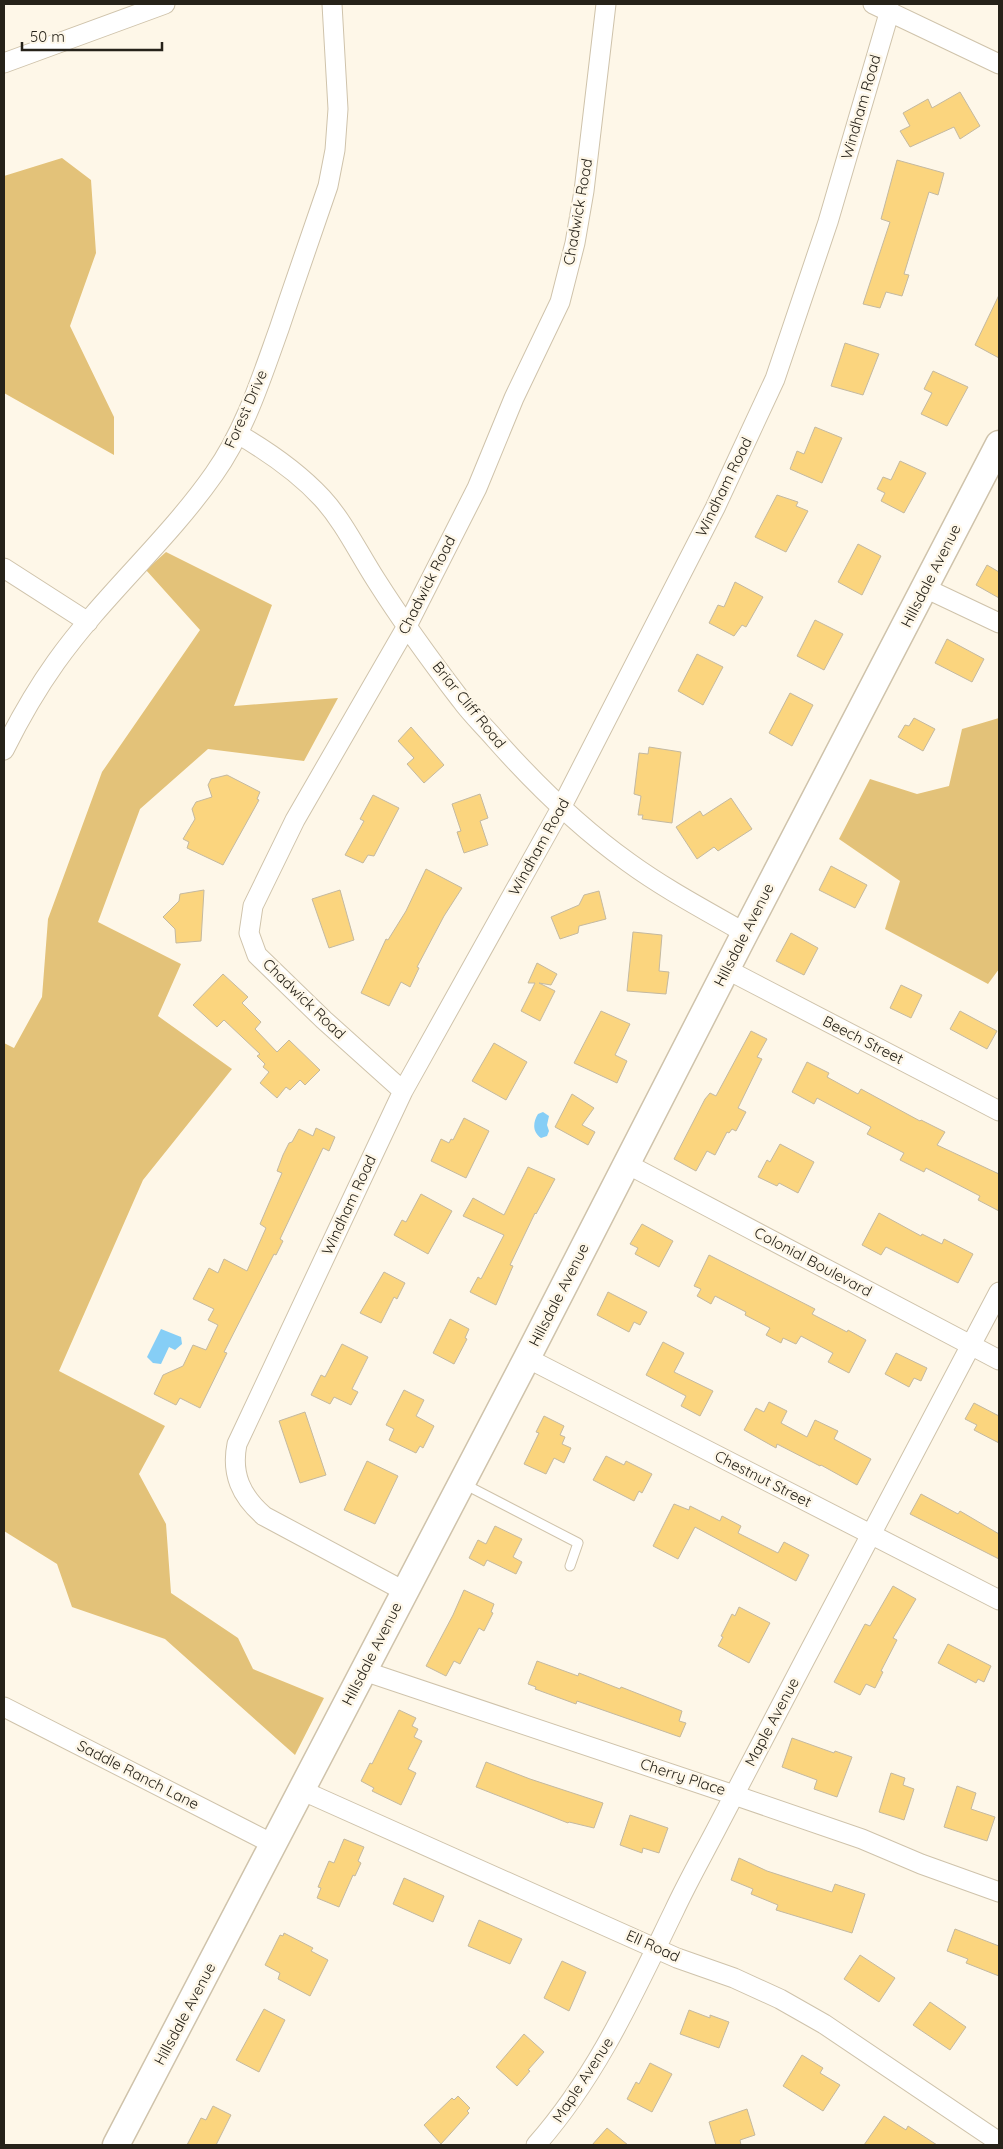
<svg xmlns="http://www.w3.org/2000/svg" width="1003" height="2149" font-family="Quicksand,sans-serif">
  <rect width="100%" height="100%" fill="#fef7e8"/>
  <path fill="#e3c279" d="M62,158L91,180L96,253L70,326L114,417V455L4,393V176Z
    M166,552L272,605L234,706L338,698L304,761L208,749L140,809L98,922L181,964L158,1016L232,1069L143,1180L59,1371L165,1426L139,1474L166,1524L171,1593L238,1638L253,1669L324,1698L295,1755L165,1639L72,1607L57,1564L4,1531V1043L14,1048L42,997L48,919L102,772L200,630L146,570Z
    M999,718V969L988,984L885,929L900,881L839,839L870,779L917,794L949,786L962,729Z"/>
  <path fill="#86cef6" d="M543,1112L549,1116L547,1125L549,1131L547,1136L541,1138C532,1132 533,1122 538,1114Z
    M161,1329L181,1337L182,1344L175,1350L169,1347L161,1364L153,1363L147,1357Z"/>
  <path fill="#fbd57e" stroke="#c4b9a0" d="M960,92L980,126L960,139L954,127L910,147L900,131L910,126L903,113L928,99L932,108Z
    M897,160L944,173L938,195L929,192L904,274L909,275L902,296L886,292L880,308L863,304L890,222L881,219Z
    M999,295V358L975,345Z
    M845,343L879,354L863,395L831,386Z
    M933,371L968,387L947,426L921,414L932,393L924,389Z
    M815,427L842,438L822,483L790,469L797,451L804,454Z
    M900,461L926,473L904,513L881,501L885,493L877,489L883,477L891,480Z
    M777,495L798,502L796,506L808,511L786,552L755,537Z
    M858,544L881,556L862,595L838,582Z
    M987,565L999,572V598L976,585Z
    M735,582L763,597L746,627L742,625L734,636L709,623L718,605L724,607Z
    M815,620L843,634L824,670L797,656Z
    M947,639L984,659L972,682L935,663Z
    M697,654L723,667L703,705L678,691Z
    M790,693L813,705L792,746L769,733Z
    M914,718L935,729L923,751L898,737L905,725L909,726Z
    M411,727L444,765L424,783L407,764L414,758L398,741Z
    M649,747L681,752L672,823L642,819L643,815H638L641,796L634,794L639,753L648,754Z
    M227,775L260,792L257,799L259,800L223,865L187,848L189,842L183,839L195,819L192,809L196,802L212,797L208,785L211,779Z
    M480,794L488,818L480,821L488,845L464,853L457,832L461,831L452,804Z
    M373,795L399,808L374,856L368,855L363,863L345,855L364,821L360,819Z
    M731,798L752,829L718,851L714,847L697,859L676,827L700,811L703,816Z
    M831,866L867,885L855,908L819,890Z
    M426,869L462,888L444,916L417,967L419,968L410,987L401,982L389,1006L361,993L386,939L388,940L406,911Z
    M204,890L201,941L176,943L175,929L163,917L179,901L180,894Z
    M340,890L354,940L329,948L312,899Z
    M599,891L606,919L579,926L578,933L560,939L551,917L579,905L584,895Z
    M633,932L662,935L659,971L669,972L666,994L627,991Z
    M791,933L818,948L804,975L776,961Z
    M537,963L557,974L551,985L539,983L555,991L540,1021L521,1011L535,983H528Z
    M223,974L248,997L242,1003L261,1022L255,1029L277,1052L289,1040L320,1070L305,1085L300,1080L290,1090L286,1087L277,1098L260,1083L269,1072L263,1067L265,1064L257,1056L260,1054L224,1020L217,1027L193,1005Z
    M901,985L922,995L911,1018L890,1008Z
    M601,1011L630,1024L615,1055L627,1061L617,1083L574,1063Z
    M960,1011L997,1031L987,1049L950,1029Z
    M751,1031L767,1039L757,1057L762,1059L758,1067L738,1108L746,1112L736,1131L732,1129L729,1133L727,1132L715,1155L707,1151L696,1171L674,1159L705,1099L710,1093L716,1096Z
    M494,1043L527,1062L506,1100L472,1081Z
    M807,1062L829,1073L827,1077L858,1094L861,1089L920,1121L921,1120L945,1132L937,1145L999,1174V1211L978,1200L980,1196L926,1168L924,1172L900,1160L904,1153L867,1134L871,1127L817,1098L814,1104L792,1092Z
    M572,1094L594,1108L582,1125L595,1132L588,1145L555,1127Z
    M464,1118L489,1131L466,1178L431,1161L441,1139L449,1143L451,1139L453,1140Z
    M316,1128L335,1137L329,1151L323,1148L280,1239L283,1241L276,1255L274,1254L224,1352L227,1353L200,1408L180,1398L176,1405L154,1394L163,1375L183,1366L193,1345L206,1350L218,1325L208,1320L214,1309L193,1299L209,1268L218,1273L224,1259L247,1271L266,1228L260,1224L282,1173L277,1171L283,1155L289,1143L292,1142L299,1129L313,1136Z
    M780,1144L814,1162L798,1193L779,1183L777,1186L758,1177L767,1160L770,1162Z
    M528,1167L555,1179L536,1214L535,1213L510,1265L513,1266L496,1305L470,1292L478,1277L481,1279L504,1235L463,1216L473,1198L504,1215Z
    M421,1194L452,1211L428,1254L394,1235L402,1220L406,1222Z
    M879,1213L921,1236L922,1234L942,1244L944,1239L973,1254L958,1283L886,1247L881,1255L862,1245Z
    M642,1224L673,1241L659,1267L635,1254L638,1248L630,1244Z
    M709,1255L815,1309L812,1314L847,1332L848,1330L866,1340L849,1373L828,1362L833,1353L801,1336L796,1344L783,1338L781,1343L766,1335L770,1328L745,1315L746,1312L715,1296L711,1304L697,1296L701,1289L694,1286Z
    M384,1272L405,1283L397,1299L394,1297L381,1323L360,1313Z
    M608,1292L647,1312L640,1325L634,1322L629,1332L597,1315Z
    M450,1319L469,1329L465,1338L467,1339L454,1364L433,1353Z
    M663,1342L684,1353L674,1372L713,1391L700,1416L681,1406L686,1396L646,1375Z
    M342,1344L368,1357L352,1389L358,1392L351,1405L334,1397L330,1404L311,1395L321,1375L325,1377Z
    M896,1353L927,1368L921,1381L914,1378L909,1387L885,1374Z
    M404,1390L424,1400L416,1416L434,1426L423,1448L420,1446L416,1453L389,1440L394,1429L386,1425Z
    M769,1402L787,1411L781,1423L807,1437L815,1420L838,1431L834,1439L871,1459L857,1485L821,1465L820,1466L777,1444L776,1448L744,1430L756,1408L764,1412Z
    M974,1403L999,1416V1443L974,1430L977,1425L965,1419Z
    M305,1412L326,1475L300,1483L279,1421Z
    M544,1416L564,1426L560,1435L565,1437L562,1444L571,1448L564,1463L554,1458L546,1474L524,1464L539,1433L536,1432Z
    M606,1456L624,1465L626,1461L652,1474L642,1493L639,1491L634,1501L593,1480Z
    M367,1461L398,1476L375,1524L344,1510Z
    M921,1494L958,1514L960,1511L999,1534V1559L910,1514Z
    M674,1504L689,1510L690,1506L720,1521L722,1516L741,1526L738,1533L778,1553L784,1542L809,1555L796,1581L695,1527L678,1559L653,1546Z
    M495,1526L522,1539L513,1557L522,1562L516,1574L487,1560L484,1566L469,1558L478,1540L486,1544Z
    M893,1586L916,1599L893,1638L897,1640L881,1671L883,1672L875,1688L866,1684L860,1695L834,1682L865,1624L870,1626Z
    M464,1590L494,1604L491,1612L493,1613L484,1631L479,1628L460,1664L454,1661L446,1676L426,1666L453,1615Z
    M739,1607L770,1623L749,1663L718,1646L723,1637L721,1636L732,1614L735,1616Z
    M948,1644L991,1666L984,1682L978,1679L976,1683L938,1663Z
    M537,1661L578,1676L579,1673L620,1689L621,1687L682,1711L679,1721L686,1723L680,1737L577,1701L576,1704L535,1689L536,1687L528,1684Z
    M399,1710L416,1718L412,1726L418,1729L414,1737L422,1741L408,1769L416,1773L401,1805L372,1791L374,1788L361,1781L370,1763L372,1764Z
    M792,1738L834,1753L835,1751L852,1757L837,1797L814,1789L817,1780L782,1767Z
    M486,1762L530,1779L603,1803L594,1828L569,1822L568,1823L476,1787Z
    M891,1773L905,1778L903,1785L914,1789L904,1820L879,1812Z
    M957,1786L976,1793L971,1809L995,1817L987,1841L944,1827Z
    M630,1815L668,1828L659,1853L643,1848L642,1853L620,1845Z
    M344,1839L364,1847L358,1861L361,1863L355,1876L353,1875L339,1907L317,1898L321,1888L318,1887L329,1861L334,1863Z
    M739,1858L767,1871L832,1892L835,1884L865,1894L852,1933L776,1910L778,1905L751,1894L753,1889L731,1880Z
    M404,1878L444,1896L433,1922L393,1904Z
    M479,1920L522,1939L510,1964L468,1946Z
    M955,1929L999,1946V1976L966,1963L968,1959L947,1951Z
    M284,1933L313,1948L311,1951L328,1960L310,1996L278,1979L280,1973L265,1965L280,1935L283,1936Z
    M860,1955L895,1978L879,2002L844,1979Z
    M562,1961L586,1972L569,2011L544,1998Z
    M930,2002L966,2027L950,2050L913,2025Z
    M264,2009L285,2020L259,2072L236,2060Z
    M689,2010L710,2018V2015L729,2022L719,2048L680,2034Z
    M524,2034L544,2052L528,2070L530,2071L517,2086L496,2067Z
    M802,2055L823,2068L820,2073L840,2085L823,2111L783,2086Z
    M650,2063L672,2074L652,2112L627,2099L636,2082L639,2084Z
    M458,2096L470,2108L467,2111L469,2113L441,2144L424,2125L452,2098L454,2100Z
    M213,2106L231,2115L216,2145H187L201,2118L206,2120Z
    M747,2109L755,2135L740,2140L741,2145H716L709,2122Z
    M884,2116L906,2130L908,2126L937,2145H864Z
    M607,2128L628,2145H592Z"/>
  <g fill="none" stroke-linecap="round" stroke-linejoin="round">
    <defs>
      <path id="lane" d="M464,1484L578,1543L570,1566"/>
      <path id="street" d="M873,4L999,64
        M4,63L165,4
        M238,434C269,452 297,471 322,498C344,522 358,552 376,580C402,621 431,661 461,700C471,714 484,726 496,740C536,785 579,827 628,862C665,889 705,910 745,933
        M4,568L88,622
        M925,588L999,623
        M4,750C19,720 36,690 56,662C103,596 167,541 214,474C245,430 261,379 279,329C295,281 312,233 328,186L335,150L338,109L332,4
        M726,969L999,1111
        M403,1091L324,1020L257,955L249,933L253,906L295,820L407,626L477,488L514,398L560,302L575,243L584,191L606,4
        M627,1164L999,1360
        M527,1358L999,1600
        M404,1591L264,1516C241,1496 231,1474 237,1444L403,1091L561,808L715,508L775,379L828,222L890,10
        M364,1671L734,1795L862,1839L921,1864L999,1892
        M4,1707L273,1844
        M301,1790L677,1958L734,1978L780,1999L824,2024L999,2142
        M536,2145C597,2076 634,1993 674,1911C688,1881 704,1853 719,1824C811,1646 906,1470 999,1292"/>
      <path id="secondary" d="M116,2145L527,1358L745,933L999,444"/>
    </defs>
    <use href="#lane" stroke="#cfc3ab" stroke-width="11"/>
    <use href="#street" stroke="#cfc3ab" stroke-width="21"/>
    <use href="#secondary" stroke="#cfc3ab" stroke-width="29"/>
    <use href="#lane" stroke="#fff" stroke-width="9"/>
    <use href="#street" stroke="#fff" stroke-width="19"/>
    <use href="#secondary" stroke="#fff" stroke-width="26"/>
  </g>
  <g text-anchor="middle" stroke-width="5" stroke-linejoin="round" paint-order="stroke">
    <g font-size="15" fill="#262219" stroke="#fef7e8">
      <text transform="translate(861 107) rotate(-74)" y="5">Windham Road</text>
      <text transform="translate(578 212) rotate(-80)" y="5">Chadwick Road</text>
      <text transform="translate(246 409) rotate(-66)" y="5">Forest Drive</text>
      <text transform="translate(724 487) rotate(-64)" y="5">Windham Road</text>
      <text transform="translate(931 576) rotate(-63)" y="5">Hillsdale Avenue</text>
      <text transform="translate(427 585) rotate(-63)" y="5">Chadwick Road</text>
      <text transform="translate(469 705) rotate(51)" y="5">Briar Cliff Road</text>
      <text transform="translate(539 847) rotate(-61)" y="5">Windham Road</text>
      <text transform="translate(744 935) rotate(-63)" y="5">Hillsdale Avenue</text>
      <text transform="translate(304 999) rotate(44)" y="5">Chadwick Road</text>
      <text transform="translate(863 1040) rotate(27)" y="5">Beech Street</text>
      <text transform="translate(349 1205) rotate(-65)" y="5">Windham Road</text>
      <text transform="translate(813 1262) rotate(28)" y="5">Colonial Boulevard</text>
      <text transform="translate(559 1295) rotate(-63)" y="5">Hillsdale Avenue</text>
      <text transform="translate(763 1479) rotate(27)" y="5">Chestnut Street</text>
      <text transform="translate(372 1654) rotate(-63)" y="5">Hillsdale Avenue</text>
      <text transform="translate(772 1722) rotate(-62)" y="5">Maple Avenue</text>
      <text transform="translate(138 1775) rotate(27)" y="5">Saddle Ranch Lane</text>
      <text transform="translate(683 1777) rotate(18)" y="5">Cherry Place</text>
      <text transform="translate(653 1946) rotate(24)" y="5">Ell Road</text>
      <text transform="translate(185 2014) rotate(-62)" y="5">Hillsdale Avenue</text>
      <text transform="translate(583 2080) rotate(-57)" y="5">Maple Avenue</text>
    </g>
  </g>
  <rect width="1003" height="2149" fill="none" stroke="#262219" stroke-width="10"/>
  <path d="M22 42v8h140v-8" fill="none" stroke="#262219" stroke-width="2.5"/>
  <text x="30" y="42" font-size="15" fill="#262219" stroke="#fef7e8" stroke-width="4" paint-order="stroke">50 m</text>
</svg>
